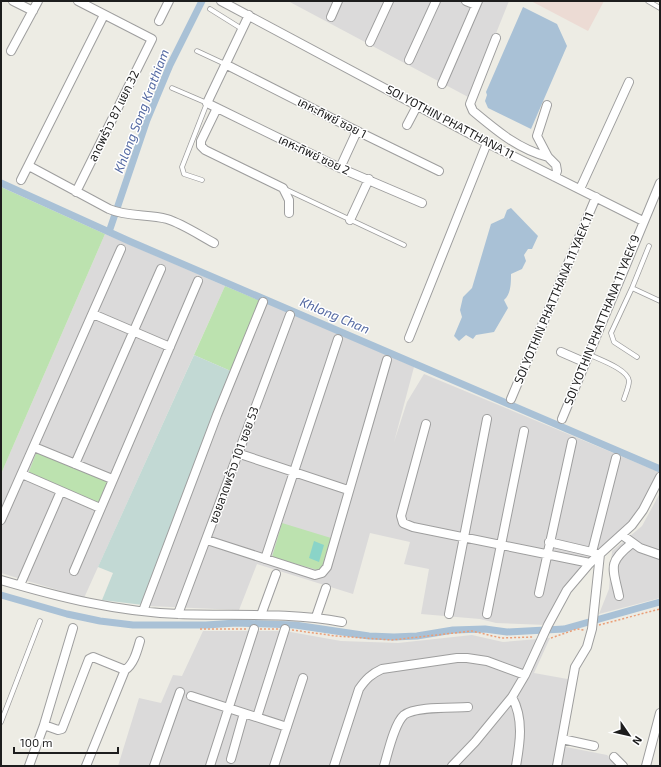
<svg xmlns="http://www.w3.org/2000/svg" width="661" height="767" font-family="'Exo 2','Noto Sans Thai',sans-serif">
  <rect width="100%" height="100%" fill="#edece4"/>
  <path fill="#dbdada" d="M288,1H509L470,98Z
    M105,234L225,286L84,598L1,573V474Z
    M266,302L414,367L394,442L407,402L424,374L659,472L638,512L629,524L603,548L546,625L496,623L480,619L421,614L429,569L404,564L410,542L370,533L353,594L257,564L239,610L148,606Z
    M660,493V598L599,614L609,589L612,551L642,526Z
    M203,631H285L341,641L398,643L472,635L503,642L550,638L534,673L573,680L556,766H118L139,698L161,703L173,675L182,676Z
    M561,746L607,755L619,766H557Z"/>
  <path fill="#ecdbd4" d="M531,1H604L588,31Z"/>
  <path fill="#bce2af" d="M1,187L105,234L1,474Z
    M225,286L261,301L233,372L194,355Z
    M37,451L109,482L99,505L28,474Z
    M282,523L331,538L321,571L272,557Z"/>
  <path fill="#c2d9d4" d="M194,355L233,372L143,605L102,600L113,573L98,567Z"/>
  <path fill="#8ad4c8" d="M314,541L324,545L319,562L309,558Z"/>
  <path fill="#a9c1d6" d="M523,7L557,24L567,46L531,129L488,108L485,101L487,95L486,92Z
    M511,208L538,236L532,249H528L524,255L526,261L522,269L511,274C511,283 511,294 504,300L508,308L494,332L476,335L473,339L466,335L459,341L454,336L462,317L460,310L463,297L472,288L491,224L504,218L507,210Z"/>
  <g fill="none" stroke-linecap="round" stroke-linejoin="round">
    <path stroke="#a9c1d6" stroke-width="7" d="M1,183L129,241L660,469
      M109,232L147,120L170,65L202,1
      M1,595L67,614L100,621L133,625H206L236,623L295,625L369,636L394,637L417,636L453,630L485,629L507,632L564,629L660,602"/>
    <defs>
      <path id="lane" d="M648,1L660,8
        M210,9L242,29
        M197,51L225,64
        M172,88L207,103L182,167L184,174L202,180
        M285,189L404,245
        M632,288L649,246
        M588,354C598,359 628,369 629,381C629,386 626,393 624,399
        M637,357L614,342L611,333L632,288L660,301
        M1,722L40,621"/>
      <path id="street" d="M13,1L33,11
        M221,1L487,143L643,221
        M466,1L476,5
        M249,15L207,103L340,168L422,203
        M331,17L338,1
        M159,21L169,1
        M496,38L470,104L473,111C497,131 518,149 548,157
        M370,42L389,1
        M11,51L38,1
        M409,60L436,1
        M225,64L357,131L439,171
        M442,84L478,1
        M547,105L537,136L548,157L556,165L557,171L555,177
        M217,108L201,141V146L205,150L283,188L289,200V213
        M407,125L417,106
        M29,166L109,209C127,217 148,214 167,219C183,224 199,235 214,243
        M340,168L357,131
        M21,180L104,15
        M580,189L629,82
        M76,192L152,39L78,1
        M350,220L369,179
        M93,314L170,347
        M409,338L487,143
        M561,352L584,362
        M511,399L596,197
        M562,419L660,183
        M426,424L401,516L403,523L413,527L590,563
        M34,447L112,479
        M237,453L348,490
        M75,464L161,269
        M22,474L100,508
        M1,520L121,249
        M622,535L640,548L660,555
        M207,540L315,575L322,573L327,567L387,360
        M549,542L600,554L592,629L587,647L575,667L557,766
        M592,552L616,458
        M265,559L338,339
        M74,571L198,281
        M1,580C59,597 118,612 179,614C233,616 288,612 342,622
        M20,585L61,491
        M539,593L572,442
        M619,596C613,568 607,563 631,544
        M143,611L217,415L263,302
        M178,614L290,315
        M449,614L487,419
        M487,614L524,431
        M261,615L276,574
        M316,617L326,588
        M125,670C134,664 137,651 140,641
        M191,696L287,727
        M512,697C524,719 520,743 516,766
        M257,717L285,629
        M44,725L73,628
        M562,739L594,746
        M614,757L623,766
        M231,759L244,713
        M29,766L44,725L58,730L62,729L89,659L93,657L125,670
        M86,766L125,670
        M154,766L180,692
        M210,766L254,629
        M274,766L303,678
        M334,766L359,689C366,679 371,674 382,669L457,658H467L487,661L525,675
        M384,766C388,753 394,724 404,715C415,706 453,708 468,707
        M452,766L475,742L512,697L525,675L548,625L567,590L590,563L632,525L643,510L660,477
        M646,766L660,713"/>
    </defs>
    <use href="#lane" stroke="#9e9e9e" stroke-width="5.5"/>
    <use href="#street" stroke="#9e9e9e" stroke-width="10"/>
    <path stroke="#ea9e77" stroke-width="1.5" stroke-dasharray="2 2" stroke-linecap="butt" d="M599,625L660,609
      M200,629H246
      M260,629H278
      M292,630L336,636L392,640L472,631L501,638L534,637
      M551,638L577,629L584,630"/>
    <use href="#lane" stroke="#fff" stroke-width="4"/>
    <use href="#street" stroke="#fff" stroke-width="8"/>
  </g>
  <g text-anchor="middle" stroke-width="3" stroke-linejoin="round" paint-order="stroke">
    <g font-size="12" fill="#1d1d1d" stroke="#fff">
      <text transform="translate(114 116) rotate(-64)" y="4">ลาดพร้าว 87 แยก 32</text>
      <text transform="translate(332 118) rotate(27)" y="4">เคหะทิพย์ ซอย 1</text>
      <text transform="translate(450 122) rotate(28)" y="4">SOI YOTHIN PHATTHANA 11</text>
      <text transform="translate(314 155) rotate(25)" y="4">เคหะทิพย์ ซอย 2</text>
      <text transform="translate(554 298) rotate(-67)" y="4">SOI YOTHIN PHATTHANA 11 YAEK 11</text>
      <text transform="translate(602 320) rotate(-68)" y="4">SOI YOTHIN PHATTHANA 11 YAEK 9</text>
      <text transform="translate(234 465) rotate(-70)" y="4">ซอยลาดพร้าว 101 ซอย 53</text>
    </g>
    <g font-size="13" font-style="italic" fill="#5469a2" stroke="#fff">
      <text transform="translate(141 111) rotate(-69)" y="5">Khlong Song Krathiam</text>
      <text transform="translate(335 315) rotate(23)" y="5">Khlong Chan</text>
    </g>
  </g>
  <rect width="661" height="767" fill="none" stroke="#1d1d1d" stroke-width="4"/>
  <g transform="translate(629 735) rotate(124)" stroke="#ffffff" stroke-width="3" paint-order="stroke">
  <path d="M0-3L7 15L0 10L-7 15Z" fill="#1d1d1d"/>
  <text y="-6" font-size="11" font-weight="bold" text-anchor="middle" fill="#1d1d1d">N</text>
  </g>
  <path d="M14 747v6h104v-6" fill="none" stroke="#1d1d1d" stroke-width="2"/>
  <text x="20" y="747" font-size="12" fill="#1d1d1d" stroke="#ffffff" stroke-width="3" paint-order="stroke">100 m</text>
</svg>
